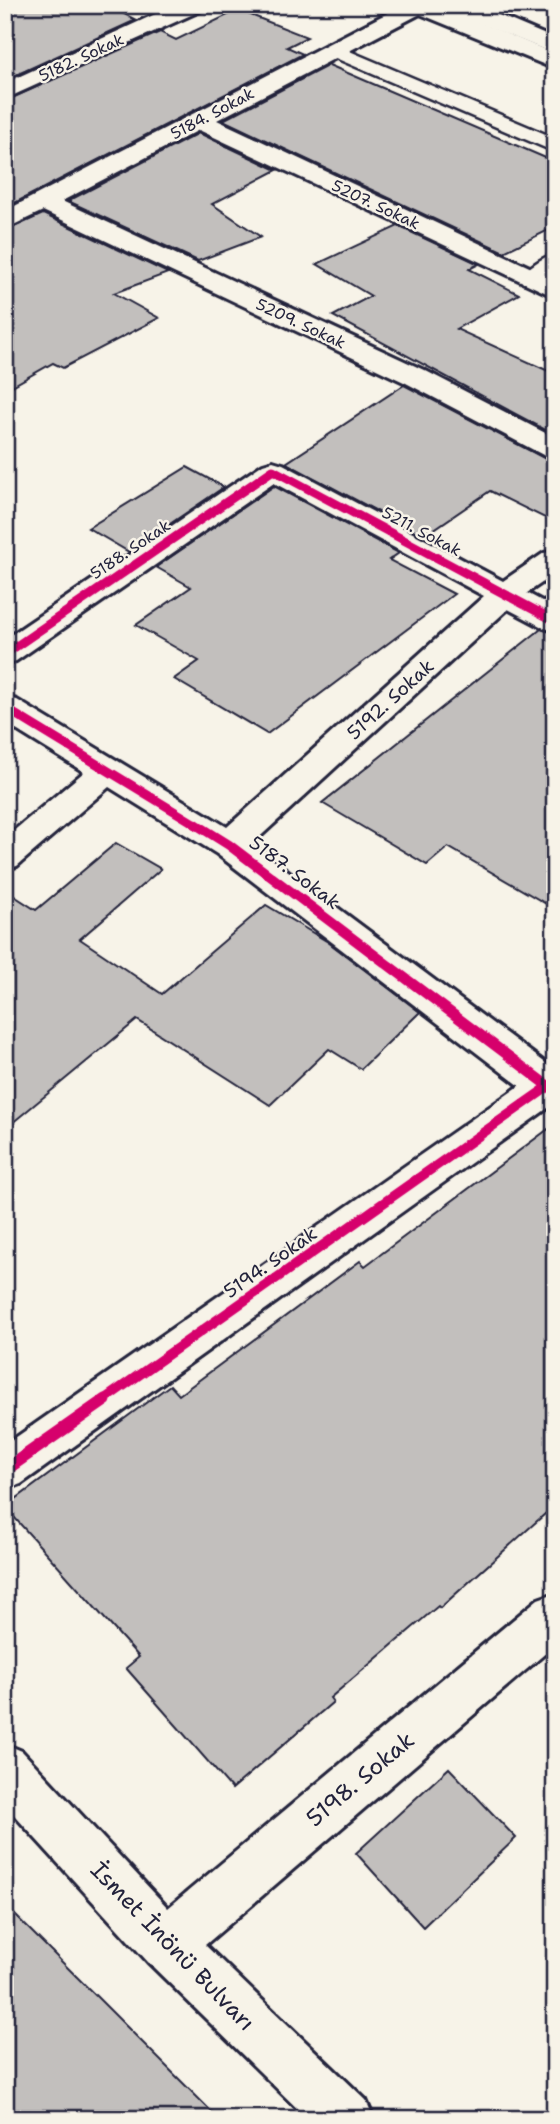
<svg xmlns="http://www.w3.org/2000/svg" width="560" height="2124" font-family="'Shantell Sans',sans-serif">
  <rect width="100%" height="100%" fill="#f7f3e8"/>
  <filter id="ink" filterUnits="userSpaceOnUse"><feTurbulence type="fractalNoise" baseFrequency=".0143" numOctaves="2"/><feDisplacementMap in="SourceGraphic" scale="14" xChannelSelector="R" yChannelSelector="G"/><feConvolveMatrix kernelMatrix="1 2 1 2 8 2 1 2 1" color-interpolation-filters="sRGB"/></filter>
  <g filter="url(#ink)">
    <path fill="#c2bfbd" stroke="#22223b" stroke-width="2" d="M5,5H107L136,20L5,80Z
      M238,10L307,37L287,47L303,54L5,208V101L160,32L176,40Z
      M329,65L555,162V227L504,252L223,120Z
      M199,133L277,170L212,204L261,237L198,261L68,201Z
      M43,214L168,273L114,293L159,318L63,368L53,363L5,390V231Z
      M398,226L479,264L469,269L519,294L456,329L555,374V435L333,316L371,296L317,264Z
      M404,385L544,458L555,461V523L490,491L424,536L286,463Z
      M187,467L224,487L129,552L88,528Z
      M274,486L399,553L389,560L454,594L267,734L174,679L199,661L136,625L191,587L156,567Z
      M541,629L555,633V909L448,847L427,865L322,803Z
      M116,843L161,869L80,939L162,994L266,905L328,942L420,1012L361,1069L329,1049L270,1105L137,1020L5,1129V890L36,910Z
      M555,1124V1505L440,1608L438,1606L330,1698L333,1702L232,1789L126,1668L139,1657L5,1507L170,1385L179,1395L360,1261L365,1266Z
      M449,1768L516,1838L423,1927L356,1853Z
      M5,1905L219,2119H5Z"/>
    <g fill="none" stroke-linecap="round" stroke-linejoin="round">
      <defs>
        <path id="service" d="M333,44L555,138V152L326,54L323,50L326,46Z
          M555,254V272L539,283H523L520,278C527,268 542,257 555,254Z"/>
        <path id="minor" d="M175,5H205L202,10L5,99V83Z
          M403,5H438L555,54V69L420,14L217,120L555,279V297L199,130L62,201L426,371L555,438V459L545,456L406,383L43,211L5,229V211Z
          M273,461L283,464L503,581L544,553L555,551V574L527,593L555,608V631L544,628L508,609L252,844L555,1070V1106L541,1102L217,854L109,787L17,866L5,869V838L84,772L5,723V697L17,700L227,827L484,596L274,483L16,661L5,664V639L263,464Z
          M555,1593V1645L205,1945L366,2100L374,2119H308L148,1962L5,1805V1744L22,1751L168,1908L538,1599Z"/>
        <path id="tertiary" d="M555,1067V1103L21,1484L5,1490V1445L541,1071Z"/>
        <path id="trunk" d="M444,5H475L555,39V54L447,10Z"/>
      </defs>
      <use href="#service" stroke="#22223b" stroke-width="5"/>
      <use href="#minor" stroke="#22223b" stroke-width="6"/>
      <use href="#tertiary" stroke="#22223b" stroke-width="6"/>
      <use href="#trunk" stroke="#22223b" stroke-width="6"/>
      <use href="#service" fill="#f7f3e8" fill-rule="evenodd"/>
      <use href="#minor" fill="#f7f3e8" fill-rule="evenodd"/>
      <use href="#tertiary" fill="#f7f3e8" fill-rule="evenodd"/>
      <use href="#trunk" fill="#f7f3e8" fill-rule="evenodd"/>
      <defs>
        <path id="cycleway-far2" d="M5,654L273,470L555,621
          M5,708L197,825"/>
        <path id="cycleway-far1" d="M194,823L229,845L555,1091
          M102,1401L555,1082"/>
        <path id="cycleway" d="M5,1470L105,1400"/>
      </defs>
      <use href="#cycleway-far2" stroke="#f7f3e8" stroke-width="12"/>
      <use href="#cycleway-far1" stroke="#f7f3e8" stroke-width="15"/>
      <use href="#cycleway" stroke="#f7f3e8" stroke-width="18"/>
      <use href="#cycleway-far2" stroke="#d6006c" stroke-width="9"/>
      <use href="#cycleway-far1" stroke="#d6006c" stroke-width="10"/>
      <use href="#cycleway" stroke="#d6006c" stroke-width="13"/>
    </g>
  </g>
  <g text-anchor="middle" stroke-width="5" stroke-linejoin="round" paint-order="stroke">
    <g font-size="16" fill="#22223b" stroke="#f7f3e8">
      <text transform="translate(81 57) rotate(-25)" y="6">5182. Sokak</text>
      <text transform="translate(212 113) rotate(-28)" y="6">5184. Sokak</text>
      <text transform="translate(376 204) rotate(25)" y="6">5207. Sokak</text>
      <text transform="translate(301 323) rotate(25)" y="6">5209. Sokak</text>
      <text transform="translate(422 531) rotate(28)" y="6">5211. Sokak</text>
      <text transform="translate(130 549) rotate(-34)" y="6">5188. Sokak</text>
    </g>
    <g font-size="19" fill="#22223b" stroke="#f7f3e8">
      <text transform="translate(390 699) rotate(-42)" y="7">5192. Sokak</text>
      <text transform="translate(295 872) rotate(37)" y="7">5187. Sokak</text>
      <text transform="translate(270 1262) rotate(-35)" y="7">5194. Sokak</text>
    </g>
    <g font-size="23" fill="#22223b" stroke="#f7f3e8">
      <text transform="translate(360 1779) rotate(-40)" y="8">5198. Sokak</text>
      <text transform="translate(173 1946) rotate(46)" y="8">İsmet İnönü Bulvarı</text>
    </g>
  </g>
  <rect width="560" height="2124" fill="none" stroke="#f7f3e8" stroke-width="28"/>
  <rect x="14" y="14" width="532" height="2096" fill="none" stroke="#22223b" stroke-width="2.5" filter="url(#ink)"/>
</svg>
